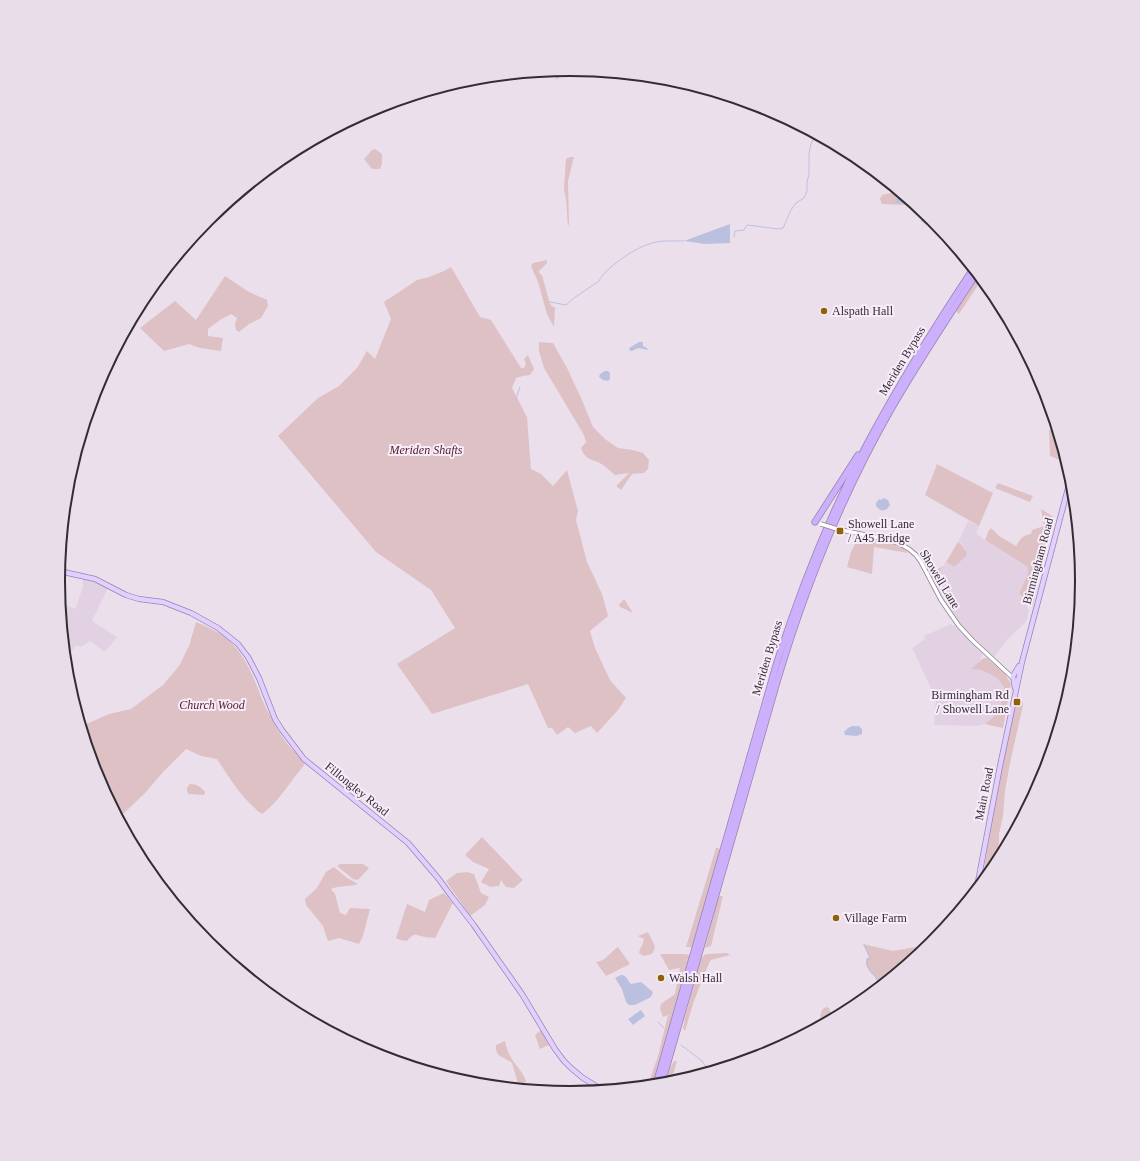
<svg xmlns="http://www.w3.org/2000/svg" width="1140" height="1161" font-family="Georgia,serif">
  <rect width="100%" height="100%" fill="#ecdfec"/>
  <path fill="#e2d1e3" d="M968,521L979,526L976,533L985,540L1028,567L1027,576L1019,593L1028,605L1027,607L1029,610L1027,619L1025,623L1008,639L994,657L962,627L950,609L933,581L946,562L954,567L967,552L964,549L961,543L958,542Z
    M83,578L94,582L108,588L92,621L117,637L105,652L90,641L81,647L76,645L66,661L61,606L62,603L75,609L83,587Z
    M951,624L953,626L955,625L982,653V656L980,658L982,660L972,669L981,670L997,678L1004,687L1003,697L998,713L985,724L976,726L934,725L936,699L912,648L925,639L924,636Z"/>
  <path fill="#dec1c4" d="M568,69C565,73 560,78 556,79L551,70Z
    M375,149L382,154V164L380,169H372L364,159L372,150Z
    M570,157H574L568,181L569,223L568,227L566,199L564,189L566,159Z
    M899,191L909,200V204L904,205L882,204L880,199L882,195Z
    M547,260V263L539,271L540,274L542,275L550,304L553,307H555L554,327L547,314L538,282L531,266L533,263Z
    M451,267L480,317L491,320L521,368H524L526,364L524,359L528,355L534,369L530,375L523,376L516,378L512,388L527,417L531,469L541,474L553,486L567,470L578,511L576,520L587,562L602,594L608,616L590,631L595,648L610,680L626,698L618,710L597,733L591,726L575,733L568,727L557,735L552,728H548L528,684L432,714L397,664L455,628L431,590L376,552L278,436L318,398L339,386L357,368L367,351L375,359L391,319L384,302L417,280L429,277L444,271Z
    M225,276L249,292L267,300L268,306L261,318L249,324L239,332L236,330L235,324L237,318L231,314L220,320L208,329V336L223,338L221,351L200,348L189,344L164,351L140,328L175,301L196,320Z
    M979,276L982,279L959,314L956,311Z
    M539,342L553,343L567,368L582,400L593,427L605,439L618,448L633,450L643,453L649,460L648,469L644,473L632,474L621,490L616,486L629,473L615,475C611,472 607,468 603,465C593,458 586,462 581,448L586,442L584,435L544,368L539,351Z
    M1049,430H1057L1067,463L1050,456Z
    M937,464L993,493L979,526L925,495Z
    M998,483L1033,496L1030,502L995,488Z
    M1041,509L1054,517L1033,605L1030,606L1019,593L1027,576L1028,567L985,540L988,532L991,528L999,536L1016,546C1020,540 1022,535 1031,534L1032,530L1044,526Z
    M858,538C872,540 899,542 908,553L874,547L872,574L847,567L851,552Z
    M958,542C962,544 963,549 967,552L966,556L954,567L946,562Z
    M943,566L933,581L929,574Z
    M624,599L633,613L620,607L619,605Z
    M196,622C206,626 217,631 226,638C247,655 255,682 265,706C269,714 274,722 278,730C284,742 296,753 305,764C292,779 278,803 262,814C242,799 230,779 217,759L201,756L186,749L164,771L145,793L119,818L97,776L82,726L109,714L131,709L163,685L179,666L189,646Z
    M984,658H987L1005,674L1011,684L1003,728L985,724L998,713L1003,697L1004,687L997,678L981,670L971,669Z
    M1020,700L1022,701L1023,705L1010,763L1005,791L1003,816L999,834V860L996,865L982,882C989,836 997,789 1007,743C1010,729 1011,711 1020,700Z
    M190,784C197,784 201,787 205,792V794L203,795L188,794C186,789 187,787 190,784Z
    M482,837L523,880L514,888L506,887L501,880L499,886L490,887L481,882L489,869L473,862L465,855Z
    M716,848H719L720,851L692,947H686Z
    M340,864H363L369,868L358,880L353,879L337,866Z
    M334,867L347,878L358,884C349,887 340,885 331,889L335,894L340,913L346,915L350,908L370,909L363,936L359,944L339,938L328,941L323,926L306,905L305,899L317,888L326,872Z
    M467,872L474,874L481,893L489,897L485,905L470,916L446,881L457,873Z
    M444,893L453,903L435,938C432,937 428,938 425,937C414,935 415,932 407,941L400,940L396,938L407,904L425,912L429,900Z
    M720,896H723L711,946L705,948L718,898Z
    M648,932L654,944L655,948L652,954L643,956L639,953C640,948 643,945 644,939L638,936Z
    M863,944L893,951L921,946L926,947L879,986L875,977L870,972L866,965V959L869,957Z
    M618,947L630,964L606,976L596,962C606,961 610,952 618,947Z
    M727,953L730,955L711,960L709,963L694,1001L685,1031L683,1029L685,1017L700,961L704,955L707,954Z
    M660,954H684L691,955L654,1084L648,1085L658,1056L668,1015L663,1017L660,1009L661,1004L675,994L680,968L669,970Z
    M826,1007L829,1008L831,1014L830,1018L828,1020H823L820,1016L822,1010Z
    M541,1030L549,1045L540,1049L535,1035Z
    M505,1041C506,1045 507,1050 509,1054C514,1064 522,1070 526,1081L521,1088L519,1087L512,1063C504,1056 495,1058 496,1045Z
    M674,1061H677L671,1082L666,1083L670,1068Z"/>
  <path fill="#bcc0df" d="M902,194L907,198L908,201L904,203H896L895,200Z
    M923,213L926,214L933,219L930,224L926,225L921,221V214Z
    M730,224V243L705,244L684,241Z
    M639,342H643V346L647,348L648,350L638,348L632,351H630L629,348Z
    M605,371H608L610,373V379L608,381L603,380L599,377L600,374Z
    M884,498L888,500L890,505L887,509C882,512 880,510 876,506V503L879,499L881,500Z
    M852,726H859L862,729V734L856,736L845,735L844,732L848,728Z
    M621,975C627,975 627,980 631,984L641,982L653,992L651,997L635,1005H629L626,1002L622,989L615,978Z
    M641,1010L645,1016L633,1025L628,1019Z"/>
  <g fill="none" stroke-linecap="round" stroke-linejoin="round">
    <path stroke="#bcc0df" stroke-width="1" d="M734,237L735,231L744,230L746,226L748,225L778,229L783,228L791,210L796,203L804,198L807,191V182L809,174V153L811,144L816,134
      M550,302L566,305L574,298L599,281C605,268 635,248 649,244C660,240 673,241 684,241
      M516,399L520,387
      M864,944L870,958L867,960V964L870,971L876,976L880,985
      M658,1022L664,1028
      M681,1045L702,1061L706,1067L711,1070"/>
    <defs>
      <path id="minor" d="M837,529L889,540L900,544L909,549L916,555L921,562L941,600L959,626L973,641L1013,678"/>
      <path id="major" d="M59,571L95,579L126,595L139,599L163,602L191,613L218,628L238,644L248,657L259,678L275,719L282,730L304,759L408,843L438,878L452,897L473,924L522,994L555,1049L564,1061L571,1068L583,1078L601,1089
        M1015,688L1013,676L1019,666
        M977,887L1000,766L1022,662L1071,477"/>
      <path id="highway" d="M815,522L858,455
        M662,1083L777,682C805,588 844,491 893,406C919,361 948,317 977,273
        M656,1084L777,662C801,587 830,514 867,444C899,384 935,326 973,269"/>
    </defs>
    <use href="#minor" stroke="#8e828e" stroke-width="5"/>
    <use href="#major" stroke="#9782b5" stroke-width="6"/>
    <use href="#highway" stroke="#9782b5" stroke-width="7"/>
    <use href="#minor" stroke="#fff" stroke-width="3.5"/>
    <use href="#major" stroke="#e1d0fd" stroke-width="4.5"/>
    <use href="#highway" stroke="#cdb0fb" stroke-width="5.5"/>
    <defs>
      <path id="minor-bridge" d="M821,524L837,529"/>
    </defs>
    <use href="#minor-bridge" stroke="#8e828e" stroke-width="5" stroke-linecap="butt"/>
    <use href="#minor-bridge" stroke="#fff" stroke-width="3.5"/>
  </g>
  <g fill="#8e6308" stroke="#f9ecfa" stroke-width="1.5">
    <circle cx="824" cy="311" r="4"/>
    <rect x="836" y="527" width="8" height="8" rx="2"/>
    <rect x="1013" y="698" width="8" height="8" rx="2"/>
    <circle cx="836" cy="918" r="4"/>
    <circle cx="661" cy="978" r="4"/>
  </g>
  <g text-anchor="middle" stroke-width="4" stroke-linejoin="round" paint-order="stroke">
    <g font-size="12" fill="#322d32" stroke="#f9ecfa" text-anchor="start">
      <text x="832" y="315">Alspath Hall</text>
      <text x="848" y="528">Showell Lane<tspan x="848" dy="14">/ A45 Bridge</tspan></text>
      <text x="1009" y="699" text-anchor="end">Birmingham Rd<tspan x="1009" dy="14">/ Showell Lane</tspan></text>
      <text x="844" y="922">Village Farm</text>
      <text x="669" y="982">Walsh Hall</text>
    </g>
    <g font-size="12" fill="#322d32" stroke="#f9ecfa">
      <text transform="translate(902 361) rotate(-59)" y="4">Meriden Bypass</text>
      <text transform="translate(1038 561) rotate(-75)" y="4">Birmingham Road</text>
      <text transform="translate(940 579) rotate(59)" y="4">Showell Lane</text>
      <text transform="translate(767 658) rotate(-73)" y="4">Meriden Bypass</text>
      <text transform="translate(357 789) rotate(39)" y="4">Fillongley Road</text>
      <text transform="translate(984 794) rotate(-79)" y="4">Main Road</text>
    </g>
    <g font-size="12" font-style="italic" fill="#4e1e27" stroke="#f9ecfa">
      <text x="426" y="454">Meriden Shafts</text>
      <text x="212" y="709">Church Wood</text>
    </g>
  </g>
  <path d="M0 0H1140V1161H0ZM65 581a505 505 0 1 1 1010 0a505 505 0 1 1-1010 0Z" fill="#e9ddea" fill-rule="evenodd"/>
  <path fill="none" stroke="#322d32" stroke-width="2" d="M65 581a505 505 0 1 1 1010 0a505 505 0 1 1-1010 0Z"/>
</svg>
